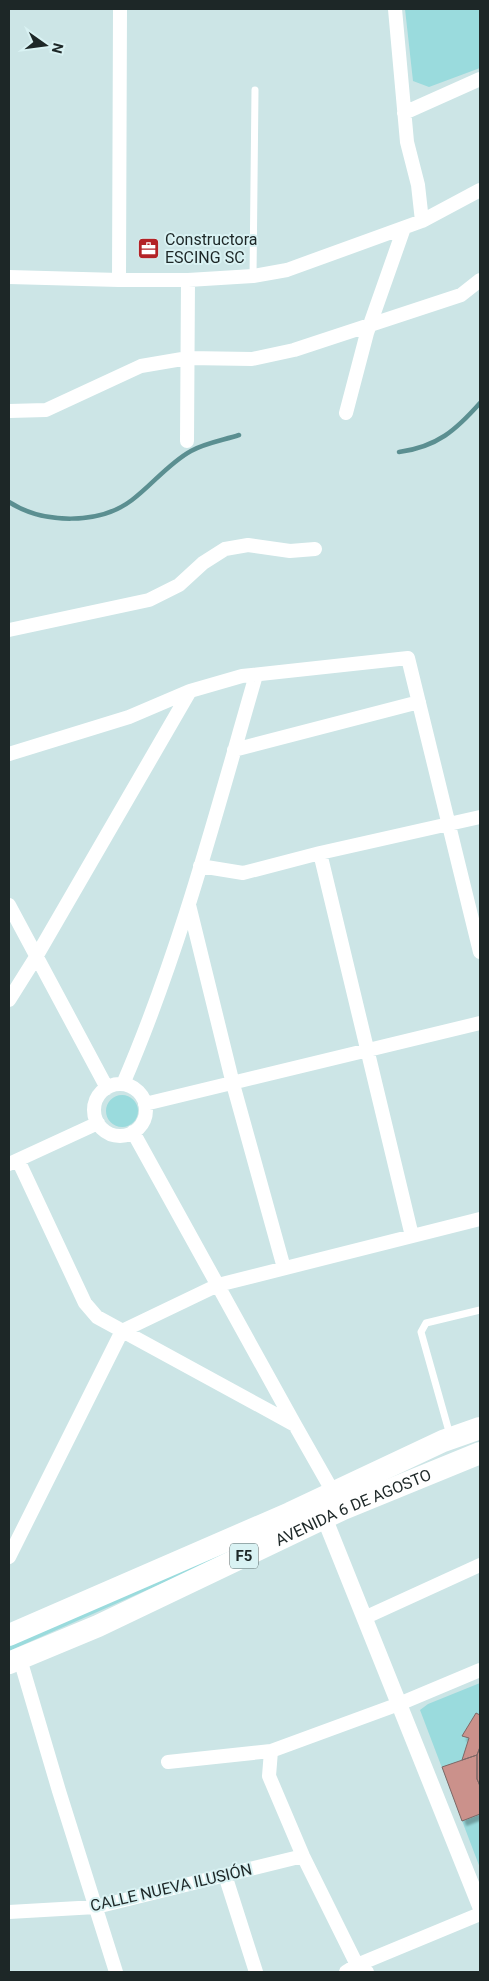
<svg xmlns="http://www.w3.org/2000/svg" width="489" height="1981" font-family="Roboto,sans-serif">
  <defs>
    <filter id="shadow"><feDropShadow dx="4.5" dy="4.5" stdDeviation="1" flood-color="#0004"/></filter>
  </defs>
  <rect width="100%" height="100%" fill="#cce5e6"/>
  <path fill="#9adbdd" d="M405,9H480V68L429,87L413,81Z
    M106 1111a16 16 0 1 1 32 0a16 16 0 1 1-32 0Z
    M312,1517L9,1651V1642Z
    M480,1683V1868L420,1710L428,1704Z"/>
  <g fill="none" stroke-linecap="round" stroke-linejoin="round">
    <path stroke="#5b8f91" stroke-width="4.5" d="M399,452C437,447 456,430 480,403
      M9,502C43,524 99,525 132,500C152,485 169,463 191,451C205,443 224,440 239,435"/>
  </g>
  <path fill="#cb918b" stroke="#7d6866" filter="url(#shadow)" d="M476,1713L480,1715V1747L477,1755L462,1760L469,1738L462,1736Z
    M480,1747V1786L477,1779V1755Z
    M477,1755V1779L480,1786V1814L462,1821L442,1767Z"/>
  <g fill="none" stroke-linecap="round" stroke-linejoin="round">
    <path stroke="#fff" stroke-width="7" d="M253,276L255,90
      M450,1435L421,1332L426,1323L480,1310"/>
    <path stroke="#fff" stroke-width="14" d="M395,9L407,142L418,185L422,221
      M404,113L480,79
      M9,277L119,280H188L253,276L287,270L422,221L480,190
      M119,280L120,9
      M9,411L46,410L141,366L188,358L252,359L294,350L461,295L480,280
      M346,413L367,333L404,228
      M187,441L188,280
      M9,630L149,600L179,585L203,563L225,549L248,545L290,551L315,549
      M234,750L419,702
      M9,754L129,717L190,691L242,676L408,658L480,952
      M320,853L412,1236
      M200,866L243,873L320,853L480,817
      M9,905L107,1088
      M189,905L233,1084L284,1268
      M9,1000L36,957L190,691
      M123,1084C180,952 216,813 256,675
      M94 1110a26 26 0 1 1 52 0a26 26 0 1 1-52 0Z
      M145,1104L480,1023
      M133,1132L295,1425L337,1499
      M18,1160L85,1303L97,1317L295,1425
      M9,1164L98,1123
      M9,1557L122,1331L218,1285L480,1219
      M364,1618L480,1565
      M20,1659L59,1791L116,1972
      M271,1751L269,1776L303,1856L357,1965L367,1972
      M168,1762L271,1751L399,1704L480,1670
      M225,1875L256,1972
      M9,1912L96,1907L303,1856
      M346,1972L357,1965L480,1914"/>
    <path stroke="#fff" stroke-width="16" d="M324,1517L480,1906"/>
    <g stroke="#fff" stroke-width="22">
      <path d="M9,1635L290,1513L443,1441L480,1428"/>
      <path id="s1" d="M9,1663L98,1626L343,1509L480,1453"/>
    </g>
  </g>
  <defs>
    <symbol id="office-square" viewBox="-11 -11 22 22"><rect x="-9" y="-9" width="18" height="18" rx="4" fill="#b32226" stroke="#d9f2f3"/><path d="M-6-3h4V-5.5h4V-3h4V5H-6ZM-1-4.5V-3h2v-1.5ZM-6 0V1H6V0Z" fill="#fff"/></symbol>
  </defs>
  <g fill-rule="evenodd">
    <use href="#office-square" x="136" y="236" width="25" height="25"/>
  </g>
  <g text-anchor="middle" stroke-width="4" stroke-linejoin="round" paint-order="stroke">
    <rect fill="#d9f2f3" stroke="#556464" stroke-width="1" x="230" y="1543.5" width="28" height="25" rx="4"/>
    <g font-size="15" font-weight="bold" fill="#1d2727">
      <text x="244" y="1561">F5</text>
    </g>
    <g font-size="16" fill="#1d2727" stroke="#d9f2f3" text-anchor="start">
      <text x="165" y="245">Constructora<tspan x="165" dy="18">ESCING SC</tspan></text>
    </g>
    <g font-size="16" fill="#1d2727" stroke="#d9f2f3">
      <text dy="6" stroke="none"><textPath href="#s1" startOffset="378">AVENIDA 6 DE AGOSTO</textPath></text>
      <text transform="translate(171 1887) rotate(-13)" y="6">CALLE NUEVA ILUSIÓN</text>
    </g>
  </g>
  <rect width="489" height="1981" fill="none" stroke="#1d2727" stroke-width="20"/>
  <g transform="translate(45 45) rotate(104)" stroke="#d9f2f3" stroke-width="4" paint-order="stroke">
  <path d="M0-4L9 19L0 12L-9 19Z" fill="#1d2727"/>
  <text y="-8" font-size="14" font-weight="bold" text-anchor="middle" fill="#1d2727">N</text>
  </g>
</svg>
